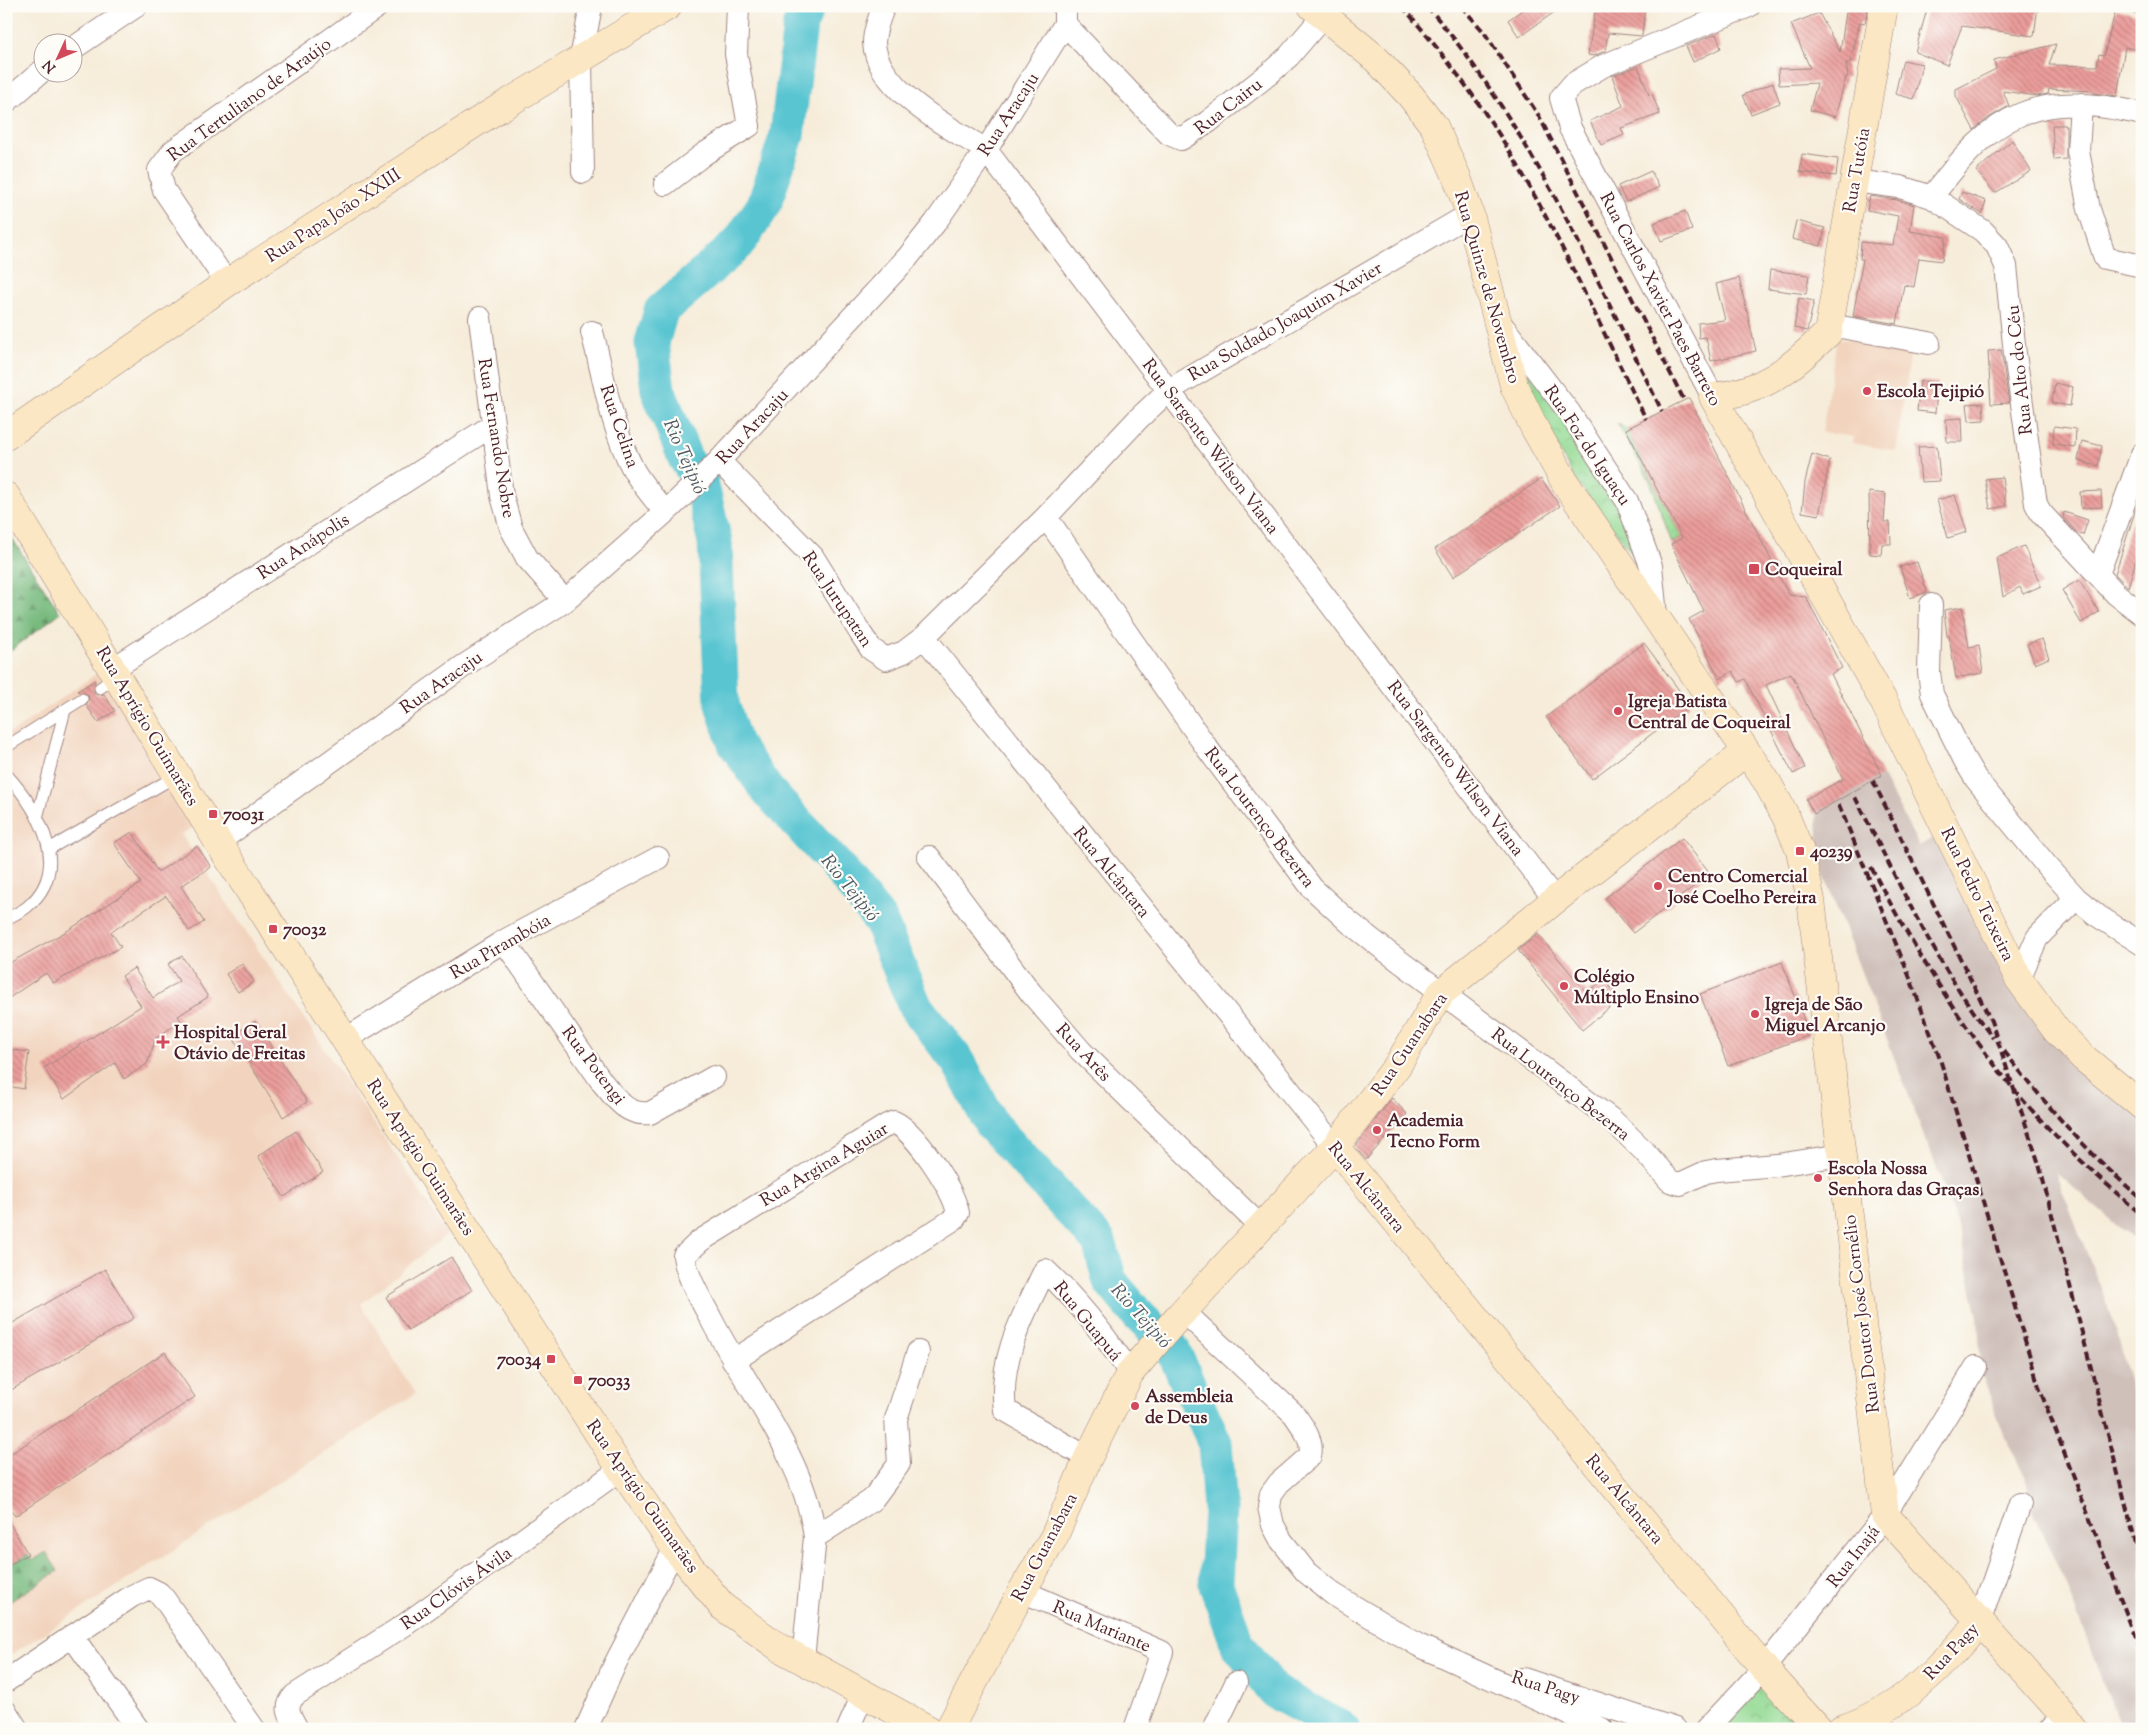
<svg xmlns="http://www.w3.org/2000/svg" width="2148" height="1735" font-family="'Sorts Mill Goudy',serif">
  <defs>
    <pattern id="grass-dots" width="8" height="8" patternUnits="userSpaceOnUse" patternTransform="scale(1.25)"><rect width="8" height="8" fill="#94da94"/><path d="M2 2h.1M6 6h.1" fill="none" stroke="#81bb80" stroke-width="1.8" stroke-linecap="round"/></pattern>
    <pattern id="forest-firs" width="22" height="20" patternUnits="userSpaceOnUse" patternTransform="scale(1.25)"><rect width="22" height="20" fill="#77ba7e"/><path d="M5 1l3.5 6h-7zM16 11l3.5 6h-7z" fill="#649767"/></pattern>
    <pattern id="park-crowns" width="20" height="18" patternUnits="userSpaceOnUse" patternTransform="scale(1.25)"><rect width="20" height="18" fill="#94da94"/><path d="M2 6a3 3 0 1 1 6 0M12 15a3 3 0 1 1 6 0" fill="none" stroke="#81bb80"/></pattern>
    <pattern id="building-back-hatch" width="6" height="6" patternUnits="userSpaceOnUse" patternTransform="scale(1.25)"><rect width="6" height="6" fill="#eb9e9b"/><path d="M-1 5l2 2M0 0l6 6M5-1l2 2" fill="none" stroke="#c0807f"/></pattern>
  </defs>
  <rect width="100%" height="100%" fill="#fdfcf7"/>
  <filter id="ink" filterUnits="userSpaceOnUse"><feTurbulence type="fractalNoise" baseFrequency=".02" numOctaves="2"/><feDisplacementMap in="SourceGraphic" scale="10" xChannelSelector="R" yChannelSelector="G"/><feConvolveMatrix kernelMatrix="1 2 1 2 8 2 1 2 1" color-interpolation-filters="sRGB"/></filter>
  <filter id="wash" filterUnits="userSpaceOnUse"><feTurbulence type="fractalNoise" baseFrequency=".0096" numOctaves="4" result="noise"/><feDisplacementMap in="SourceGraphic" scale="20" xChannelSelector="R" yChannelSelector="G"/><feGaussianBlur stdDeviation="1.12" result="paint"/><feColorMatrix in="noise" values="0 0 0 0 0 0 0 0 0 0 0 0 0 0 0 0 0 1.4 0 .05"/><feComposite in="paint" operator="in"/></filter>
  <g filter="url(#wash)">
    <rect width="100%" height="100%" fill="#f6ecd9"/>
    <path fill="#f2d4be" d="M1837,338L1911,350L1896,451L1852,443L1853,437L1822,432Z
      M100,671L196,826L181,834L448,1234L361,1304L415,1394L6,1658V727L11,733Z"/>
    <path fill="#cfc0ba" d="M1882,775L1919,846L1935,837L1954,875L2142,1119V1244L2124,1232L2055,1171L2116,1328L2142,1431V1729H2121L2064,1580L2034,1516L2025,1475L2008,1445L1981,1372L1978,1319L1964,1251L1953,1211L1819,862L1817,812Z"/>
    <path fill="url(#grass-dots)" stroke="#6f7c60" d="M1617,423L1626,429L1682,538L1672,543L1650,481Z"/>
    <path fill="url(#forest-firs)" stroke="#606c54" d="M6,529L60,613L6,654Z
      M46,1552L58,1571L6,1604V1567L28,1554L32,1561Z"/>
    <path fill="url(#park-crowns)" stroke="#6f7c60" d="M1521,360L1607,475L1644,569L1575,479L1526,390Z
      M1761,1683L1806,1729H1717Z"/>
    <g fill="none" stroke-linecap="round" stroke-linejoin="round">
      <path stroke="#59c5d1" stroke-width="35" d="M808,6L800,25L787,135L764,205L738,244L661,311L652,343L658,390L685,458L701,482L715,542L722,704L735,744L767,790L836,865L880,920L915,1006L959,1063L991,1124L1099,1242L1110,1281L1140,1317L1172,1348L1215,1443L1220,1509L1216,1585L1238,1645L1275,1692L1343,1729"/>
    </g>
    <g id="blocks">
      <path fill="url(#building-back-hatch)" d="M1528,6H1563L1519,37L1508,20Z
        M1596,6L1645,8L1642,36L1608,33L1605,51L1594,56L1588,55Z
        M1847,6L1868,8L1865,23L1860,22L1850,63H1846L1848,77H1846L1835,117L1810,110L1817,83L1779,85L1778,69L1810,68L1791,24L1819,13L1840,52Z
        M1928,6H2038L2034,36L1962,26L1947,65L1915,52Z
        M2116,9L2142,15V37L2138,50L2125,47L2117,96L2093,93V91L2049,89L2048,94L2037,96L2003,91L2009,106L1990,117L1974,130L1956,96V89L1996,69L1994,60L2056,44L2049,65L2097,66L2099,54L2104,55Z
        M1716,34L1721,48L1693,62L1686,46Z
        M1903,60L1922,64L1914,99L1895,94Z
        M1638,66L1649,95L1652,94L1660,114L1621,128L1624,135L1601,145L1590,121L1623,106L1612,76Z
        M1773,83L1780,103L1751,114L1743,95Z
        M2052,125H2066V159L2054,160Z
        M2012,140L2031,171L1995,193L1976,171Z
        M1802,154L1838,159L1836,176L1800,172Z
        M1651,171L1659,187L1626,202L1618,186Z
        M1962,192L1986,201L1982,214L1959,199Z
        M1870,196L1897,200L1914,205L1910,231L1946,237L1942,261L1919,258L1914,287L1904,285L1897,324L1853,316L1863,259H1860L1861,242L1893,245L1898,216L1867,210Z
        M1685,211L1692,230L1661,241L1654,223Z
        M1796,221L1825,228L1821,246L1792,239Z
        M1770,270L1809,275L1806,294L1768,289Z
        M1739,278L1756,351L1711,361L1706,337L1699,338L1698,323L1725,320L1716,284Z
        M1799,298L1814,301L1807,331L1794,328Z
        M2001,350L2009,403L1991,404L1988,351Z
        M1920,381L1938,383L1935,413L1917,411Z
        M2055,383L2073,387L2070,406L2052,403Z
        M1689,398L1789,595L1806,597L1842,668L1831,674L1882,775L1814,814L1806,799L1843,779L1791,673L1766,685L1805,768L1793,774L1745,679L1739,682L1733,671L1720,679L1689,619L1704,611L1671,544L1682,538L1626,429Z
        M1983,403L1984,420L1969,421L1967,404Z
        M1962,418L1963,442H1947L1946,419Z
        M2054,426L2076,429L2075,447L2053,444Z
        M2082,441L2102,446L2098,466L2078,461Z
        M1937,446L1940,481L1921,482L1918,447Z
        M1812,454L1830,460L1819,515L1802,512L1805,482Z
        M2002,477L2006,506L1990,509L1985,479Z
        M1541,479L1560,506L1453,577L1435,549Z
        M2101,491L2102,507L2081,508L2080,492Z
        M1869,492L1886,494L1884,522H1890L1891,544H1882L1881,555L1870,554Z
        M1955,495L1967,532L1948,538L1937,500Z
        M2139,499H2142V540L2128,587L2115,574Z
        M2064,512L2088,520L2083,535L2077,533L2063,517Z
        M2024,546L2041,586L2023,594L2020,587L2003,597L1997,558Z
        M1917,562L1927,592L1910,598L1900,567Z
        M2079,580L2099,612L2081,623L2062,590Z
        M1962,607L1969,647L1979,645L1983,673L1956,678L1949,636H1947L1944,610Z
        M2042,639L2049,658L2035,664L2027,644Z
        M1644,643L1690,705L1592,779L1546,717Z
        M95,680L94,692L97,695L104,694L115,711L98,722L86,705L89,699L88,695L77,691Z
        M132,832L158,872L197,846L211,867L181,886L204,922L189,931L166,896L111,932L121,947L53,983L46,973L6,1000V965L67,931L141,883L114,843Z
        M1682,838L1710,874L1633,933L1605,898Z
        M1538,934L1587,993L1604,979L1620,999L1582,1030L1518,950Z
        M182,956L208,997L178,1016L181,1021L156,1038L147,1064L124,1079L115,1063L64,1099L44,1068L141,1006L122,976L134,968L153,998L179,981L168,964Z
        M1782,962L1810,1035L1728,1066L1700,994Z
        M242,964L254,982L238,992L226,974Z
        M255,1021L307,1102L283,1117L232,1036Z
        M6,1049L29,1052L24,1089L6,1086Z
        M1392,1098L1407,1114L1366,1160L1355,1147Z
        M296,1131L323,1172L284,1197L258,1156Z
        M451,1257L472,1290L408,1330L386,1297Z
        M105,1269L134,1318L6,1393V1327Z
        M165,1352L195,1397L15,1516L6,1503V1457Z
        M6,1517L28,1554L6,1567Z"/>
    </g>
  </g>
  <g filter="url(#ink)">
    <use href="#blocks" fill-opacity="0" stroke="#a08682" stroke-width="1"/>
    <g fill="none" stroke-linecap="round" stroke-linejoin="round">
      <defs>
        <path id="lane" d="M100,688L107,683
          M6,747L82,699
          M6,774C38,809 74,868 27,907C21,912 13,915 6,919
          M37,818L65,710
          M49,849L178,775"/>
        <path id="street" d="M884,6C879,18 874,31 874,43C877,90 950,128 986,150L1555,900
          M1065,24L1169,134L1181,139L1208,122L1270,73L1289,56L1324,15
          M72,49L136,6
          M6,102L42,71
          M2081,104L2078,151L2089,209L2105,258L2142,266
          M583,172L581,59L591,6
          M1854,181L1900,187L1932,197L1983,231L1997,246L2006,266L2015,354L2036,504L2041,513L2116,594L2142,614
          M665,184L704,154L749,126L736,54L738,6
          M1932,197C1994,112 2037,89 2142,114
          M227,283L164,190L159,170L173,151L378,6
          M480,318L502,496L511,528L527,558L565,601
          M1498,320L1569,412L1627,501L1651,566L1656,616
          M1830,325L1929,343
          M592,332C604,377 611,427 633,469C641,484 654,498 665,512
          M1713,397L1570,128L1561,98L1573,84L1603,66L1749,6
          M719,461L813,557L861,634L871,649L886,659L904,652L924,637L1046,517L1138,419L1169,390L1470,214
          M1046,517L1207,748L1312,888L1349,922L1386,951L1611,1119L1644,1151L1670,1181L1680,1184L1706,1172L1717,1170L1777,1165L1842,1155
          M2098,574L2142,454
          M1931,605L1929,672L1932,694L1964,759L1976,779L2047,866L2076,898L2098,916L2142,944
          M924,637L1335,1147
          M114,668L493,425
          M218,842L465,665L565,601L670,508L717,463L908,257L935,223L986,150L1065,24V6
          M929,857L1031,993L1081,1051L1261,1227
          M504,941L602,1082C616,1099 627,1116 650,1113L714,1077
          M2019,979L2037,938L2076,898
          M346,1039L504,941L658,858
          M1183,1311L1294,1414C1302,1426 1314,1440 1310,1456L1279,1483L1271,1494L1269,1507L1273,1525L1281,1540L1306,1572L1333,1594L1418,1645L1602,1729
          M733,1361L954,1219L958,1213C953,1189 916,1132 894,1122L887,1125L700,1241L684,1256C687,1278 701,1299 711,1319C747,1389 805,1458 815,1537L803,1660
          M1088,1458L1005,1410C998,1359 1024,1314 1045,1270C1078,1301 1105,1335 1130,1373
          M815,1537L872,1500L899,1464L896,1419L918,1352
          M1022,1591L1162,1652L1135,1729
          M1980,1620L2020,1504
          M72,1636L138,1729
          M1523,1679L1675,1729
          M6,1681L132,1596L149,1588L159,1593L165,1600L254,1729
          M6,1712L17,1729
          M297,1729C290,1715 283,1708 295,1695L406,1624L621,1469
          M586,1729L615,1664L675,1548
          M848,1729L864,1692
          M1214,1729L1236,1683
          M1707,1729L1764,1668L1885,1515L1976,1367
          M2050,1729L2064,1716"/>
        <path id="secondary" d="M1312,6L1375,58L1410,95L1434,126L1456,175L1470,214L1514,386L1535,429L1566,484L1767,782L1786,817L1800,851L1811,900L1885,1515L2076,1729
          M1884,6L1828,333C1790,368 1767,391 1713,397L1885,704L2019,979L2056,1030L2085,1059L2142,1106
          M6,436L227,283L480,120L668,6
          M6,496L218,842L621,1469L675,1548L723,1607L780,1648L928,1729
          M1335,1147L1764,1668L1819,1729
          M949,1729L1022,1591L1054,1537L1088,1458L1130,1373L1178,1317L1335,1147L1397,1066L1441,993L1555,900L1746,752
          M1841,1729C1899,1711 1944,1666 1980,1620"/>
      </defs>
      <use href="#lane" stroke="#a08682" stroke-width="13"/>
      <use href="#street" stroke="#a08682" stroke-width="24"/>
      <use href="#secondary" stroke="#a08682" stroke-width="29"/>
      <use href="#lane" stroke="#fff" stroke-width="11"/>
      <use href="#street" stroke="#fff" stroke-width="22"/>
      <use href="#secondary" stroke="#fbe7c3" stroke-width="28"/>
      <path stroke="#4a1f2b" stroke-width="4" stroke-dasharray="8 4" stroke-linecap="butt" d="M1402,6C1449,60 1493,119 1527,182C1570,259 1607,340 1646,419
        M1427,6C1529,124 1593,273 1662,411
        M1461,6L1484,32L1539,116L1684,400
        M1873,781L1991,1021L2039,1164L2142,1568
        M1855,797C1897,879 1936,965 1993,1038
        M1839,805L1910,978L1940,1059L2040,1390L2142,1654
        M1871,867C1910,942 1955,1016 2008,1082C2047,1131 2094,1174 2142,1215
        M2004,1051C2046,1105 2089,1155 2142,1199"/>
    </g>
  </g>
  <g fill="#d1495b" stroke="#fdfcf7" stroke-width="2">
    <circle cx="1867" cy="391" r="5"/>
    <rect x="1748" y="563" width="12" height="12" rx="2.5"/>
    <circle cx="1618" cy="711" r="5"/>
    <rect x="208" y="809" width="10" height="10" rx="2.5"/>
    <rect x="1795" y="846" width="10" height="10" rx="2.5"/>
    <circle cx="1658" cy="886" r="5"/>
    <rect x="268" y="924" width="10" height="10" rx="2.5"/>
    <circle cx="1564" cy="986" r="5"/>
    <circle cx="1755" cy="1014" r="5"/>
    <path d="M160.5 1034.5h5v5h5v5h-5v5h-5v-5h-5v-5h5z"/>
    <circle cx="1377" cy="1130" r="5"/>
    <circle cx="1818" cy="1178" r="5"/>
    <rect x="546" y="1354" width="10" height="10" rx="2.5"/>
    <rect x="573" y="1375" width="10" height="10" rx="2.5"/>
    <circle cx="1135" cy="1406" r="5"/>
  </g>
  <g text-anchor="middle" stroke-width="4.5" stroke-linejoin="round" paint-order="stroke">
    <g font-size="18" fill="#4a1f2b" stroke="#fdfcf7">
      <text transform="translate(249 99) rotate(-36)" y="6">Rua Tertuliano de Araújo</text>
      <text transform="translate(1228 106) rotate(-38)" y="6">Rua Cairu</text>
      <text transform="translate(1008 114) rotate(-57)" y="6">Rua Aracaju</text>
      <text transform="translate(1856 170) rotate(-80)" y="6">Rua Tutóia</text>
      <text transform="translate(333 215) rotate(-33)" y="6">Rua Papa João XXIII</text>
      <text transform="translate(1488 287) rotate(74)" y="6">Rua Quinze de Novembro</text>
      <text transform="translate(1661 299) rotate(62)" y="6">Rua Carlos Xavier Paes Barreto</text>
      <text transform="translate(1285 321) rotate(-30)" y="6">Rua Soldado Joaquim Xavier</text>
      <text transform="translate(2019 370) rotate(-96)" y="6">Rua Alto do Céu</text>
      <text transform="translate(620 426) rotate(71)" y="6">Rua Celina</text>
      <text transform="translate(752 426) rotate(-47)" y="6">Rua Aracaju</text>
      <text transform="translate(497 438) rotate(81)" y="6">Rua Fernando Nobre</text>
      <text transform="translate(1588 445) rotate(56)" y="6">Rua Foz do Iguaçu</text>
      <text transform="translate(1211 446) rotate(53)" y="6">Rua Sargento Wilson Viana</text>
      <text transform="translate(303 546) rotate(-33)" y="6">Rua Anápolis</text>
      <text transform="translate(838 599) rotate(56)" y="6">Rua Jurupatan</text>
      <text transform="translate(441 682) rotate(-35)" y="6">Rua Aracaju</text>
      <text transform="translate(148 726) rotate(59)" y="6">Rua Aprígio Guimarães</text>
      <text transform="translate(1456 768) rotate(53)" y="6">Rua Sargento Wilson Viana</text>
      <text transform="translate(1260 817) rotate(53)" y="6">Rua Lourenço Bezerra</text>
      <text transform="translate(1112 872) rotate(51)" y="6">Rua Alcântara</text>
      <text transform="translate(1978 894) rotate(64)" y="6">Rua Pedro Teixeira</text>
      <text transform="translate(500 946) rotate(-30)" y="6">Rua Pirambóia</text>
      <text transform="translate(1409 1044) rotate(-56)" y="6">Rua Guanabara</text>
      <text transform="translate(1084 1052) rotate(47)" y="6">Rua Arês</text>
      <text transform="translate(594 1065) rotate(53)" y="6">Rua Potengi</text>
      <text transform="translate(1561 1084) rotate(38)" y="6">Rua Lourenço Bezerra</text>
      <text transform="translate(421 1157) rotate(57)" y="6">Rua Aprígio Guimarães</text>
      <text transform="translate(824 1164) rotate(-31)" y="6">Rua Argina Aguiar</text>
      <text transform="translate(1367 1187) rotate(51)" y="6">Rua Alcântara</text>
      <text transform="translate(1861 1314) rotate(-97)" y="6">Rua Doutor José Cornélio</text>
      <text transform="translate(1088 1321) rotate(51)" y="6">Rua Guapuá</text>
      <text transform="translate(643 1496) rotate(55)" y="6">Rua Aprígio Guimarães</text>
      <text transform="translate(1625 1499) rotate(50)" y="6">Rua Alcântara</text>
      <text transform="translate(1044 1547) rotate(-62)" y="6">Rua Guanabara</text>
      <text transform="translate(1853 1556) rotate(-52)" y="6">Rua Inajá</text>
      <text transform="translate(456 1588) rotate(-35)" y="6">Rua Clóvis Ávila</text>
      <text transform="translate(1102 1626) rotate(23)" y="6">Rua Mariante</text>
      <text transform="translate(1951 1651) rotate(-47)" y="6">Rua Pagy</text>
      <text transform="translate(1546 1687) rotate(18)" y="6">Rua Pagy</text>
    </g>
    <g font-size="18" font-weight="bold" fill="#4a1f2b" stroke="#fdfcf7" text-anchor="start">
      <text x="1877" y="397">Escola Tejipió</text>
      <text x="1765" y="575">Coqueiral</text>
      <text x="1628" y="707">Igreja Batista<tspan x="1628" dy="21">Central de Coqueiral</tspan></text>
      <text x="223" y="820">70031</text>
      <text x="1810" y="857">40239</text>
      <text x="1668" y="882">Centro Comercial<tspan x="1668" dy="21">José Coelho Pereira</tspan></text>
      <text x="283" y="935">70032</text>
      <text x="1574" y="982">Colégio<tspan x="1574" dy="21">Múltiplo Ensino</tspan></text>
      <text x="1765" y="1010">Igreja de São<tspan x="1765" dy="21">Miguel Arcanjo</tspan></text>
      <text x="174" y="1038">Hospital Geral<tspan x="174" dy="21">Otávio de Freitas</tspan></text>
      <text x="1387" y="1126">Academia<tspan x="1387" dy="21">Tecno Form</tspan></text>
      <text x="1828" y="1174">Escola Nossa<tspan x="1828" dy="21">Senhora das Graças</tspan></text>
      <text x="541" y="1365" text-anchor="end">70034</text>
      <text x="588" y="1386">70033</text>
      <text x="1145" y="1402">Assembleia<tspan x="1145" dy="21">de Deus</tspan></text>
    </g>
    <g font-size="19" font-style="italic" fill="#4f5965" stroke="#fdfcf7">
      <text transform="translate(686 456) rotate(66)" y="7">Rio Tejipió</text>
      <text transform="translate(851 887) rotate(51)" y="7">Rio Tejipió</text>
      <text transform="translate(1142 1315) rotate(48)" y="7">Rio Tejipió</text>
    </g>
  </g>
  <rect width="2148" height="1735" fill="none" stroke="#fdfcf7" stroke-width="25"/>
  <g transform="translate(58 58) rotate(226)"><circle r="24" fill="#fdfcf7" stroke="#b5a4a5"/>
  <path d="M0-4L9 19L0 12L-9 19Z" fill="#d1495b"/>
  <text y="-8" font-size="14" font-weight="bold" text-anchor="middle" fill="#4a1f2b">N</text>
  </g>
</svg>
